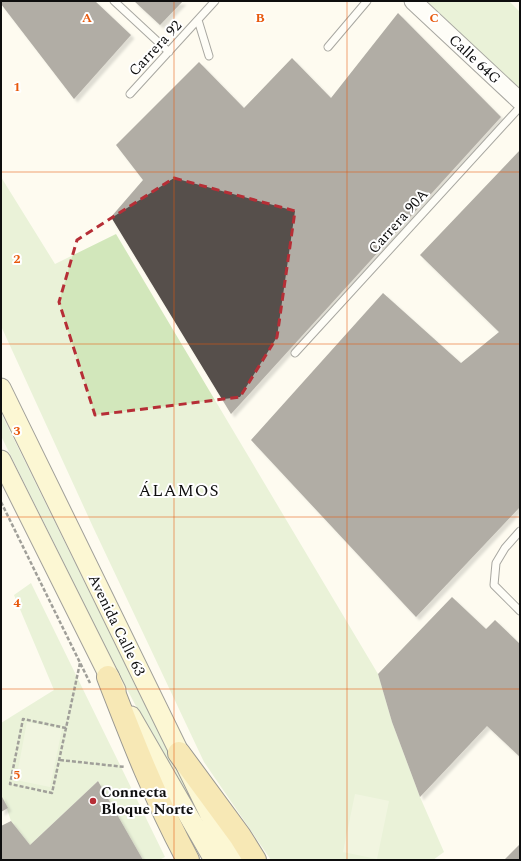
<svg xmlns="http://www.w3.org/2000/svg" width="521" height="861" font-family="Spectral,serif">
  <defs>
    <filter id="shadow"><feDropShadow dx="3.5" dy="3.5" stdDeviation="1" flood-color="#0004"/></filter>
  </defs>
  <rect width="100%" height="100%" fill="#fefbf0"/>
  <path fill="#d2e7bb" d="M427,1H509L520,12V90Z
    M1,177L55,264L116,234L378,674L392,722L420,797L444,852L433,860H271L204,762L93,527L1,326Z
    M1,413L215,847L169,769L118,672L1,436Z
    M31,583L165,857L159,860H143L98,781L30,845L11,821L6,806L1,795V723L54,690L14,595Z"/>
  <path fill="#e3eecd" d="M27,722L62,729L50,787L16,780Z
    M355,794L389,801L377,859L343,852Z"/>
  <path fill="#564f4b" filter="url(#shadow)" d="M1,1H95L131,35L74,99L1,4Z
    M134,1H183L160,25Z
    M398,13L501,117L231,414L111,217L143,180L116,145L199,62L244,108L292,58L331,98Z
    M520,150V507L416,617L251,440L383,293L461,363L499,332L420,255Z
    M452,597L486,629L495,620L520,644V757L487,726L420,797L392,722L378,674Z
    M98,781L143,860H1V826L11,821L30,845Z
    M1,795L8,808L1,812Z
    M520,844V860H504Z"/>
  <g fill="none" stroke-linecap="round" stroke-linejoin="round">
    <defs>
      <path id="service" d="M114,1L169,52
        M198,20L209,56
        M328,47L367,1
        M130,94L215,1
        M295,353L520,107
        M520,531L505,548L496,563L494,585L520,611"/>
      <path id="tertiary" d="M413,1L520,101"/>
      <path id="secondary" d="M1,388L210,815L235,860
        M1,460L116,690
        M131,716L214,860"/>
      <path id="primary" d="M108,677C132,739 156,801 188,860
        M179,753L240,836L255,860"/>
    </defs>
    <use href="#service" stroke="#414141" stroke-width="9"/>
    <use href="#tertiary" stroke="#414141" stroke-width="19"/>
    <use href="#secondary" stroke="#303030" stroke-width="21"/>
    <use href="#primary" stroke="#1f1f1f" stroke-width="24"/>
    <path stroke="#303030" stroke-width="2.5" stroke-dasharray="4 2" stroke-linecap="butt" d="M1,502L90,683
      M66,728L23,719L10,784L52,793L80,663
      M60,760L125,767"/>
    <use href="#service" stroke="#fff" stroke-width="7"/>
    <use href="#tertiary" stroke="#fff" stroke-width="17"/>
    <use href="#secondary" stroke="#faf1af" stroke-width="19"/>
    <use href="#primary" stroke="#f0d06e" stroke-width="22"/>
  </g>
  <path d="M0 0H521V861H0ZM174,178L295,211L277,337L240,397L95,415L59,302L77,240Z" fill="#fefbf0" fill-opacity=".55" fill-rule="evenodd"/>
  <path fill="none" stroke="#b62e36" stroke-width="3" stroke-dasharray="8 5" stroke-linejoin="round" d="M174,178L295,211L277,337L240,397L95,415L59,302L77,240Z"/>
  <path fill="none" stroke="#e8590c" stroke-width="1" stroke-opacity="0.55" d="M174,1V860M347,1V860M1,172H520M1,344H520M1,517H520M1,689H520"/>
  <circle fill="#b62e36" stroke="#fff" stroke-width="1.5" cx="93" cy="801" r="4"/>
  <g text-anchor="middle" stroke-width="4" stroke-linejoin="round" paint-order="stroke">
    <g font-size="15" fill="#0e0e0e" stroke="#fff">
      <text transform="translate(155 48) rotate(-47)" y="5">Carrera 92</text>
      <text transform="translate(475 59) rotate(43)" y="5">Calle 64G</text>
      <text transform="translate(398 221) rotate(-48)" y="5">Carrera 90A</text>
      <text transform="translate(117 625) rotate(64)" y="5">Avenida Calle 63</text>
    </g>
    <g font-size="15" font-weight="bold" fill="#0e0e0e" stroke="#fff" text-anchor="start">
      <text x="101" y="797">Connecta<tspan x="101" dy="17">Bloque Norte</tspan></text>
    </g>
    <g font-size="17" letter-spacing="1" fill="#0e0e0e" stroke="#fff">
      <text x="179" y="496">ÁLAMOS</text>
    </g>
  </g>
  <g font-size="13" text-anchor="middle" font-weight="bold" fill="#e8590c" stroke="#fff" stroke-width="4" stroke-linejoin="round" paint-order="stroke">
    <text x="87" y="22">A</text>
    <text x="260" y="22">B</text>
    <text x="434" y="22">C</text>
    <text x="17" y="91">1</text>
    <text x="17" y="263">2</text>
    <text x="17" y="435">3</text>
    <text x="17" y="607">4</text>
    <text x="17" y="779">5</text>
  </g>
  <rect width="521" height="861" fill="none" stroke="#0e0e0e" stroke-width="4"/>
</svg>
